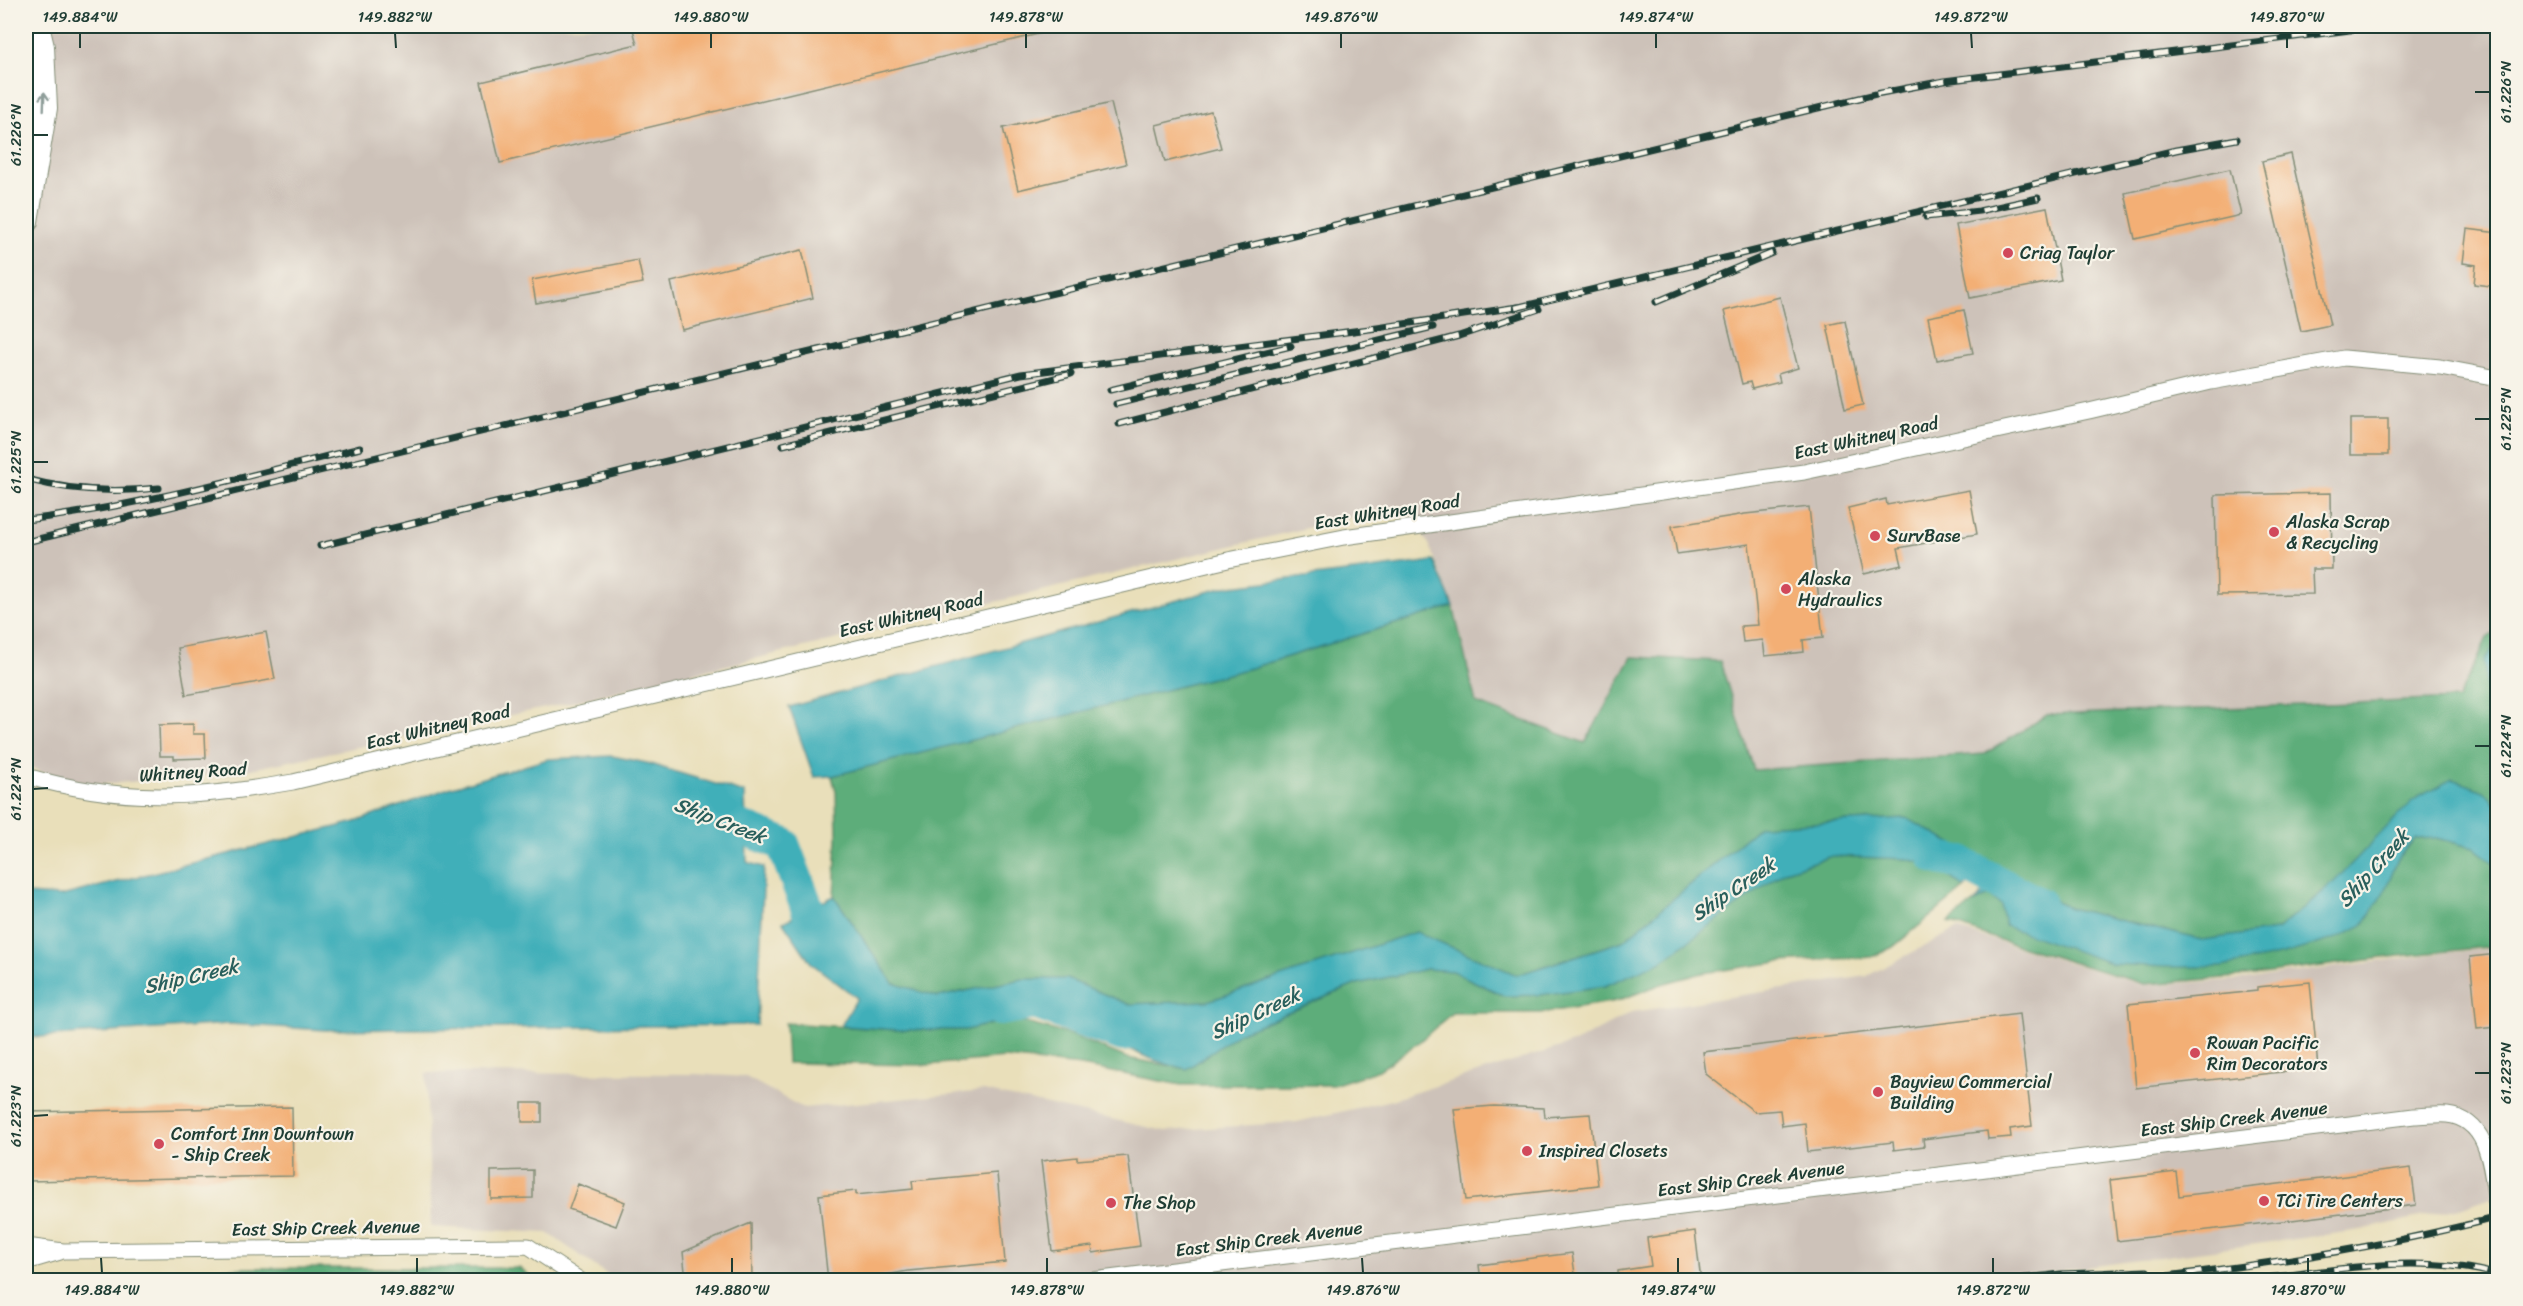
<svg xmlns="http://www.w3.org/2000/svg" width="2523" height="1306" font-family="Sriracha,sans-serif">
  <rect width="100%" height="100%" fill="#f7f3e8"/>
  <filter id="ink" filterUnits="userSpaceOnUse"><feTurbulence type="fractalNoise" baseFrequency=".0167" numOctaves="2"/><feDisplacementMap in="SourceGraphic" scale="12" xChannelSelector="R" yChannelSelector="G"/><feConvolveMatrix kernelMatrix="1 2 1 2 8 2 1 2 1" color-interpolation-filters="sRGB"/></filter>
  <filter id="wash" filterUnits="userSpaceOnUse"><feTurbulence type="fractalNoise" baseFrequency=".008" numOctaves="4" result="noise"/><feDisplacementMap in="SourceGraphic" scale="24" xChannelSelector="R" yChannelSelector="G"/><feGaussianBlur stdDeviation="1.35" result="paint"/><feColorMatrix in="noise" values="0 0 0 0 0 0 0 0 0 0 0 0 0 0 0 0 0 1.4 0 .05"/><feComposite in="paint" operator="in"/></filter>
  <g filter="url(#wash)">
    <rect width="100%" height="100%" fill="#e9dfba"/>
    <path fill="#cdc2b9" d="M26,26H2497V631L2487,638L2458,699L2047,715L1985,754L1753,770L1720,661L1585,743L1476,703L1453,606L1429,544L1400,506L555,706L232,773L73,787L26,765Z
      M1957,929L2143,985L2236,980L2443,953L2497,948V1195L2460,1208L2361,1230L1991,1280H615L548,1233L431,1227L426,1073L696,1074L746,1077L803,1108L984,1091L1165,1131L1297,1122L1391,1100L1576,1042L1632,1012L1867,976Z"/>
    <path fill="#5dad7a" stroke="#3e7557" stroke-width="1.5" d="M1453,606L1476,703L1585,743L1632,657L1720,661L1754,770L1985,754L2047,715L2458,699L2487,638L2497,631V805L2484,791L2331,884L2277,930L2202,940L2069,908L1906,818L1760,826L1623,941L1517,975L1416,932L1208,1001L1128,1004L1067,979H1023L938,997L893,983L834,896L837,838L836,792L832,776L1251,668Z
      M2436,838L2474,848L2497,865V946L2390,957L2238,977L2144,984L1990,937L1949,922L1973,903L1988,895L2001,905L2006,926L2029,933L2223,967L2387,887L2399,856L2415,839Z
      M1832,856L1908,859L1935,867L1965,888L1893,947L1872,957L1779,962L1703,973L1662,984L1617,1001L1541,1013H1452L1419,1042L1379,1070L1333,1085H1181L1081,1066L1005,1058L927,1065L787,1063L785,1023L898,1030H966L1011,1019L1071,1035L1127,1058L1187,1069L1239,1033L1357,984L1427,969L1452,971L1505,996L1540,995L1605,986L1743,900L1785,871Z
      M253,1268H519L536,1280H202L203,1269Z"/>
    <path fill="#3fafb9" stroke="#2f7676" stroke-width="1.5" d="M1434,561L1453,606L1251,668L832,776L814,777L789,707L1225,587Z
      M2497,643V696L2486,688L2484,661Z
      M612,756L647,763L745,793L747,862L764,867L757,1025L325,1030L229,1024L26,1038V894L61,896L355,822L449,788L548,759Z
      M2452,779L2484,791L2497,805V865L2474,848L2436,838L2415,839L2399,856L2387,887L2363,925L2334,939L2284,954L2223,967H2166L2113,964L2005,926L2001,905L1989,895L1973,903L2005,873L2069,908L2202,940L2277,930L2332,884L2413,800Z
      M1906,818L1987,863L1965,888L1935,867L1908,859L1832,856L1785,871L1660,962L1605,986L1540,995L1505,996L1452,971L1427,969L1357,984L1239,1033L1187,1069C1133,1059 1101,1032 1056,1003L1011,1019L966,1030H898L841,1026L857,998L811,963L783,922L834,896L893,983L938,997L1023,979H1067L1128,1004L1208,1001L1416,932L1517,975L1623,941L1760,826Z"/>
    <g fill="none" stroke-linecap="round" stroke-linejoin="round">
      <path stroke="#3fafb9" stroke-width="34" d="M701,811L783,844L808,910L835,947
        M1935,857L1959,862L2039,904
        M1000,1009L1035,1003L1123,1035"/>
    </g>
    <g id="blocks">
      <path fill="#f3af74" d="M632,26H1046L1047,32L500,163L481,82L637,44Z
        M1111,103L1126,164L1018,190L1003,128Z
        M1211,111L1221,148L1165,162L1156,125Z
        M2291,154L2330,325L2301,331L2262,161Z
        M2230,169L2241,215L2135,239L2125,193Z
        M2047,207L2061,280L1970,298L1956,225Z
        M2467,229L2498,233V287L2474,284L2476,265L2463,263Z
        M802,250L813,298L682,330L671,282Z
        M638,260L643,283L536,303L532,280Z
        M1780,297L1798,368L1778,374L1780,382L1752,389L1750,382L1742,384L1724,311Z
        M1964,310L1973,353L1937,360L1928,317Z
        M1845,321L1863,405L1845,409L1827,325Z
        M2350,419H2388V455H2350Z
        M1969,490L1977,534L1898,548L1902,565L1864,574L1848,508L1886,499L1887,505Z
        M2331,493L2332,569H2312L2313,594L2217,595L2215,495Z
        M1809,507L1823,638L1803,640L1804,652L1765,656L1763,640L1743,642L1741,626L1758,625L1749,544L1677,554L1672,526L1745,514Z
        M266,632L275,679L186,695L178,648Z
        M193,724V734H205L206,758L174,759V756H160L159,725Z
        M2498,954V1027L2477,1029L2470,957Z
        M2310,982L2318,1068L2136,1088L2128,1004L2257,991V987Z
        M2019,1014L2032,1126L2010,1129L2011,1137L1988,1139L1987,1131L1923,1139L1924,1146L1894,1150L1893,1142L1808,1152L1805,1123L1782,1126L1780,1110L1755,1112L1706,1074L1703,1052Z
        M522,1103H542V1122H522Z
        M1494,1106L1544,1108L1545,1117L1590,1114L1598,1185L1466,1200L1454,1109Z
        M292,1107L293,1176L26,1181V1112Z
        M1128,1156L1140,1246L1093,1253L1092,1246L1052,1251L1041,1161L1077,1157V1160Z
        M2411,1168L2416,1205L2117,1241L2110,1180L2176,1172L2179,1196Z
        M533,1170V1198L491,1199V1171Z
        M997,1173L1005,1262L908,1271L864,1279L828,1281L819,1195L856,1191V1195L913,1189L912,1181Z
        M578,1184L625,1202L616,1226L569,1209Z
        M751,1223L752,1281H686L683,1252Z
        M1695,1231L1701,1281H1618V1271L1651,1266L1647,1238Z
        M1572,1253L1576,1281H1481L1479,1265Z"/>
    </g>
  </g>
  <g filter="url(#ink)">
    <use href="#blocks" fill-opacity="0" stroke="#848e77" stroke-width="1.5"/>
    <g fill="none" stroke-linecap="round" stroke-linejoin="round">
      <defs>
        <path id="minor" d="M26,776C122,804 195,799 293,782L1228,560L1344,537L1804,472L2089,411L2211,382L2344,358L2440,367L2498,378
          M26,1246L63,1251L528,1246L580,1280
          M26,1262L60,1252
          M1093,1280L2414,1116C2425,1116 2437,1114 2447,1115C2494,1120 2491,1180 2498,1215"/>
        <path id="primary" d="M26,221L45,108L42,47L37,26"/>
      </defs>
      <use href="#minor" stroke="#848e77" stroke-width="17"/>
      <use href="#primary" stroke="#848e77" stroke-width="26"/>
      <use href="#minor" stroke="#fff" stroke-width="15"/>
      <use href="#primary" stroke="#fff" stroke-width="24"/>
      <defs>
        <path id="rail" d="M1926,217L1979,211L2038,198
          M1656,302L1772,253
          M1515,308L2176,150L2237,139
          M1110,390L1291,346
          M1116,404L1433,327
          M1119,424L1459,336L1539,309
          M783,445L1071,374
          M26,479C70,491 113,493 159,488
          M26,520C138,507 250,475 360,448
          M26,542L1876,94L1944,81L2382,26
          M320,546L1021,374L1377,328L1524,306
          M2007,1280L2061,1274L2147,1271
          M2132,1280C2255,1266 2377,1249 2498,1217
          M2250,1280C2330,1271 2418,1252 2498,1275"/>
      </defs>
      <use href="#rail" stroke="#1f3d34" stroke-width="7"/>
      <use href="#rail" stroke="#f7f3e8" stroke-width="4.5" stroke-dasharray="14" stroke-linecap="butt"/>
    </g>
    <defs><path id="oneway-shaft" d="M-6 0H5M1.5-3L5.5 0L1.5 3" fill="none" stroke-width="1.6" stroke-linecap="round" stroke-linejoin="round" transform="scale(1.5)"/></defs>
    <use stroke="#8f9e9a" href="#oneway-shaft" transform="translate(44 101) rotate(-88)"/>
  </g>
  <path fill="none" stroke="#1f3d34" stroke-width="2" d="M80,33V48M395,33L396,48M711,33V48M1026,33V48M1341,33V48M1656,33V48M1971,33L1972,48M2287,33V48M2475,92H2490M33,135H48M2475,419H2490M33,462H48M2475,746H2490M33,789L48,788M2475,1073H2490M33,1116L48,1115M101,1258L102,1273M417,1258V1273M732,1258V1273M1047,1258V1273M1362,1258L1363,1273M1678,1258V1273M1993,1258V1273M2308,1258V1273"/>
  <g fill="#d1495b" stroke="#f7f3e8" stroke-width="2">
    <circle cx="2008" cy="253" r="6"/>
    <circle cx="2274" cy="532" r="6"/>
    <circle cx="1875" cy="536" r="6"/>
    <circle cx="1786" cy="589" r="6"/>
    <circle cx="2195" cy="1053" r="6"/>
    <circle cx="1878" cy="1092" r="6"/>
    <circle cx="159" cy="1144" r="6"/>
    <circle cx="1527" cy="1151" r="6"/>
    <circle cx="2264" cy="1201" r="6"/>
    <circle cx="1111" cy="1203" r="6"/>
  </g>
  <g text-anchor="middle" stroke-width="4.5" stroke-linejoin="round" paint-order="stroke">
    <g font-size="18" fill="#1f3d34" stroke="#f7f3e8" text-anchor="start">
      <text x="2020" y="259">Criag Taylor</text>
      <text x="2286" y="528">Alaska Scrap<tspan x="2286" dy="21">&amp; Recycling</tspan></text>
      <text x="1887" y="542">SurvBase</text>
      <text x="1798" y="585">Alaska<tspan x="1798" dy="21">Hydraulics</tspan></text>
      <text x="2207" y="1049">Rowan Pacific<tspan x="2207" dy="21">Rim Decorators</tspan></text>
      <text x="1890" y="1088">Bayview Commercial<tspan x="1890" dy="21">Building</tspan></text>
      <text x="171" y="1140">Comfort Inn Downtown<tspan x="171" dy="21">- Ship Creek</tspan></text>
      <text x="1539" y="1157">Inspired Closets</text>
      <text x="2276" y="1207">TCi Tire Centers</text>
      <text x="1123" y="1209">The Shop</text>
    </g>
    <g font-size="18" fill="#1f3d34" stroke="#f7f3e8">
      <text transform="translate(1866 438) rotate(-12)" y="6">East Whitney Road</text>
      <text transform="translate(1387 512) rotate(-9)" y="6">East Whitney Road</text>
      <text transform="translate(911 615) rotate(-13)" y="6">East Whitney Road</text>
      <text transform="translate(438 727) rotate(-13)" y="6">East Whitney Road</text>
      <text transform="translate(193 772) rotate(-4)" y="6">Whitney Road</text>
      <text transform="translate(2234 1119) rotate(-7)" y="6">East Ship Creek Avenue</text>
      <text transform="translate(1751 1179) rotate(-7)" y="6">East Ship Creek Avenue</text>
      <text transform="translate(326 1228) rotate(-1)" y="6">East Ship Creek Avenue</text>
      <text transform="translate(1269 1239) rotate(-7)" y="6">East Ship Creek Avenue</text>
    </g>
    <g font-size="20" font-style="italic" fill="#295f5c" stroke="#f7f3e8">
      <text transform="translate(720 820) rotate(21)" y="7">Ship Creek</text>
      <text transform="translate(2373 868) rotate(-48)" y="7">Ship Creek</text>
      <text transform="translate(1733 889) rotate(-34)" y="7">Ship Creek</text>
      <text transform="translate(191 976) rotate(-13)" y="7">Ship Creek</text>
      <text transform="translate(1255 1013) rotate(-25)" y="7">Ship Creek</text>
    </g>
  </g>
  <rect width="2523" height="1306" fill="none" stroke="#f7f3e8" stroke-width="66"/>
  <rect x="33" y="33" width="2457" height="1240" fill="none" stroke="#1f3d34" stroke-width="2"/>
  <g font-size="15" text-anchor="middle" fill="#1f3d34">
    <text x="80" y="22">149.884°W</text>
    <text x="395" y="22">149.882°W</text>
    <text x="711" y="22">149.880°W</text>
    <text x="1026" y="22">149.878°W</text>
    <text x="1341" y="22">149.876°W</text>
    <text x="1656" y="22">149.874°W</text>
    <text x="1971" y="22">149.872°W</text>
    <text x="2287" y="22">149.870°W</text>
    <text transform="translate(2506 92) rotate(-90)" y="5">61.226°N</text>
    <text transform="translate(16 135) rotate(-90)" y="5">61.226°N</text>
    <text transform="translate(2506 419) rotate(-90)" y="5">61.225°N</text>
    <text transform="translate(16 462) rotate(-90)" y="5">61.225°N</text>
    <text transform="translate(2506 746) rotate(-90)" y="5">61.224°N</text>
    <text transform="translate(16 789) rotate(-90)" y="5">61.224°N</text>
    <text transform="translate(2506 1073) rotate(-90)" y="5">61.223°N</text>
    <text transform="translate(16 1116) rotate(-90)" y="5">61.223°N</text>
    <text x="102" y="1295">149.884°W</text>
    <text x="417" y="1295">149.882°W</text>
    <text x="732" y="1295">149.880°W</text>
    <text x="1047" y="1295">149.878°W</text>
    <text x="1363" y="1295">149.876°W</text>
    <text x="1678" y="1295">149.874°W</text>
    <text x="1993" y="1295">149.872°W</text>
    <text x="2308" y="1295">149.870°W</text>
  </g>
</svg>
